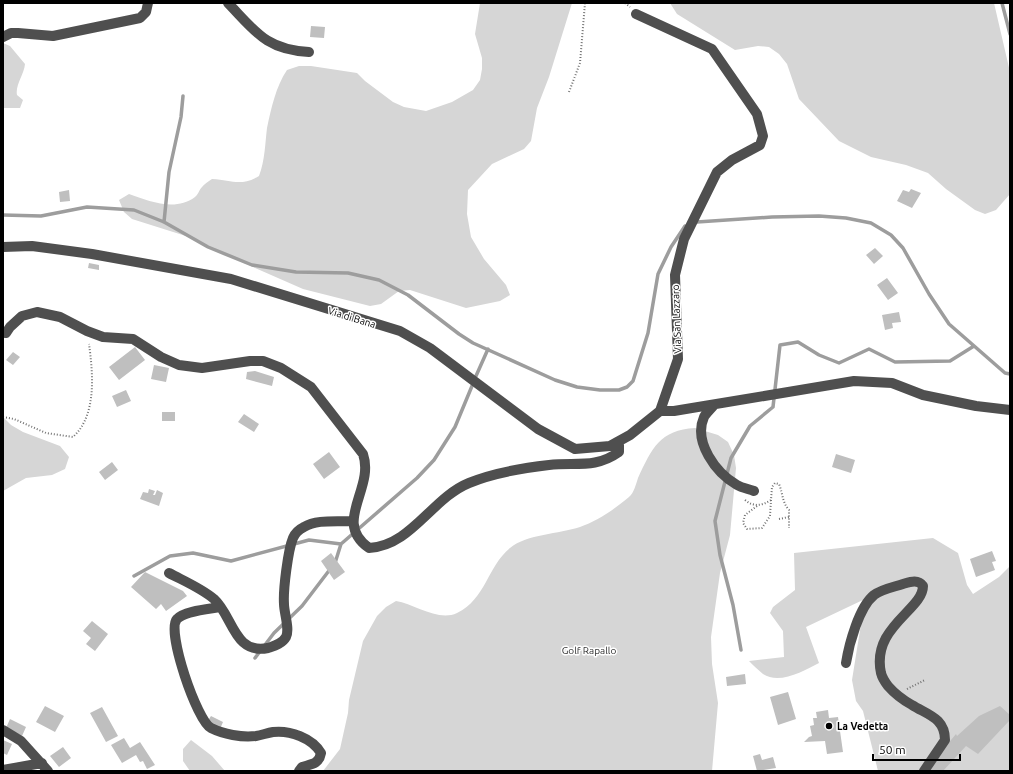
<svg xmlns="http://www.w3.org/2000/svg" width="1013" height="774" font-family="Ubuntu,sans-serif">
  <rect width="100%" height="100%" fill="#fff"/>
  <path fill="#d6d6d6" d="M480,3H572L549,77L537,108L531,141L524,149L492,164L468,190L467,214L471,237L484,259L506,285L510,295L500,301L466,308L410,290L399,291L381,304L370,306L303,289L210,248L199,241L189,237L132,219L124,212L119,200L129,194C149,201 175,212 195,197C198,195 199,190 202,187C204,184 208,182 212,179C232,180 240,187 259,176C265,160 265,144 267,128C271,109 276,86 287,70L299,66H311L357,73L365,81L393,102L404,107L426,111L452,102L473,90L480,80L482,69V58L475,34Z
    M670,3H994L1010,72V194L996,210L985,214L975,210L946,189L928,173L906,165L871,157L839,141L799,99L787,64L779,54L769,47L758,46L735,50L677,14Z
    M3,43L10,46L25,64C24,75 15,85 17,95L23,100L20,108H3Z
    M3,417L11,425L23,432L60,446L69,457L65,469L52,475L26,478L3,491Z
    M695,428L718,435L728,442L734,455L736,468L730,535L720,573L711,637L712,664L718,703L712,771H323L340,749L348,713L349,700L363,641L377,616L386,607L396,601C415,604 438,622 457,613C486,599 487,567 510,548C527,534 559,534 580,527C597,521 615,509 629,497C634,493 636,484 638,478C652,448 660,430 695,428Z
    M933,538L958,553L967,585L973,594L999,577L1010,566V771H878L863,711L856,701L852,680L865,599L806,627L819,663C804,671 779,685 763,674C758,670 753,665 749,661L784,657L783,631L770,613L773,607L795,590L794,553Z
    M191,740L212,756L225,771H190L183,761V749Z"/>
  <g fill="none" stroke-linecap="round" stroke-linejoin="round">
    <path stroke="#9d9d9d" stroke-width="3.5" d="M1002,3L1010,34
      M3,215L41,216L87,207L134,210L164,222L208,247L252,265L296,272L348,273L379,280L408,295L459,334L473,343L555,380L577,387L600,390H619L627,387L633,381L648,333L658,274L671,247L685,226
      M164,222L169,172L181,117L183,96
      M697,222L772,217L819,216L846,218L871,223L891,235L903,248L929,294L949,324L1005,373L1010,374
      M476,376L488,349
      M335,563L341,544L417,478L434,460L455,427L472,386
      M134,576L170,556L193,553L231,561L309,540L341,544
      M741,650L733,605L720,555L715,521L731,458L750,426L773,407L780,345L798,342L819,355L839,363L869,349L895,362L950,361L974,346
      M255,658L274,633L302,606L331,568"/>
  </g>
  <path fill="#bfbfbf" d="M311,26L325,27L324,38L310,37Z
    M911,189L921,193L912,208L897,201L903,190L909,192Z
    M69,190L70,201L60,202L59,192Z
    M875,248L883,256L874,264L866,255Z
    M89,263L99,265V270L88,268Z
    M887,278L898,293L888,300L877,285Z
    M899,312L901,322L892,323L893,328L885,330L882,315Z
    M135,347L145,360L119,380L109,367Z
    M13,352L20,357L13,365L6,360Z
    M154,365L169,368L166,382L151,379Z
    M255,371L274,377L272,386L246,379L247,372Z
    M126,390L131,401L117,407L112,396Z
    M162,412H175V421H162Z
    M244,414L259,424L254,432L238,422Z
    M329,452L340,467L324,479L313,464Z
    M836,454L855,460L851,473L832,467Z
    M112,462L118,470L105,480L99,472Z
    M149,489L155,491L153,495H155L157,490L163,493L159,506L140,499L143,492L148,493Z
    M992,551L996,561L992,562L995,570L976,577L970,559Z
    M331,553L345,572L334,580L321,561Z
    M145,572L183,591L187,596L166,611L161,604L156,609L131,587Z
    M92,621L108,634L95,651L86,644L91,638L83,631Z
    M745,674L746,684L727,686L726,677Z
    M788,692L796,719L778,725L770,697Z
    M45,706L64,716L55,732L36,722Z
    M1000,706L1010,715V720L978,754L966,746L943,771L926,770L956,734L957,736L979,716Z
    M102,707L118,736L106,742L90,713Z
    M828,710L829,718L838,717L843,752L827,754L825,741L804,742L809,737L812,736L810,726L814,725L813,718H817L816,712Z
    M211,716L223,722L220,729L207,722Z
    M10,719L26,727L22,736L6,728Z
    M124,738L130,748L140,742L155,765L147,769L143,761L140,762L136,755L122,763L111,745Z
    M3,740L12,744L7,755L3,753Z
    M63,747L71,758L59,767L50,756Z
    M760,754L762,760L773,757L776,768L757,771L753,756Z"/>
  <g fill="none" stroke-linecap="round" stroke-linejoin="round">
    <path stroke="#717171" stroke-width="2" stroke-dasharray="1 2" stroke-linecap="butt" d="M625,3L630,7
      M569,92L580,63L585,3
      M3,417L14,419L46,433L73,437C97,415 93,374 89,344
      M745,500C753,507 762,506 771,500L772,487L775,483L779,484C783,494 782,502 789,510V528
      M757,506L745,515L743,523L747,529L762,528L770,516L771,500
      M779,519L789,517
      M907,689L925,680"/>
    <path stroke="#4f4f4f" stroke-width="10" d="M228,3C255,31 266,50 309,52
      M636,14L712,49L757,114L763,136L760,145L732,160L717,172L684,239L675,275L678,359L660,411
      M3,37L11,33H18L53,36L140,18L146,12L148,3
      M3,247L32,246L92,254L231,279L400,331L430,348L538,429L575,449L610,446L630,435L660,411
      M6,333L10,327L22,316L37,312L60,317L87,331L103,337L133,339L161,357L179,365L202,368L250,361H263L281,368L311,387L363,454C375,489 332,522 369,548C411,546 432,498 469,483C493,473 523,468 549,465C576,462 595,469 619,452V441
      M714,405C711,409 706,413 704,417C693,442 716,473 737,485C742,488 749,489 754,491
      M660,411H674L854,381L892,383L923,395L976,406L1010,410
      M169,573C184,581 201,588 214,599C233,616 234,655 268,648C274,646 282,644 286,637C290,629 284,613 284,604C283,590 288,550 293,538C295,533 300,529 304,527C317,519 337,522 352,521
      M220,607C209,609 184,611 177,619C166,631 197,721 211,728C223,734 242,738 256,736C262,735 267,733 273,732C290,730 312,738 321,753C319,764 312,764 302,767L299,771
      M846,663C849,644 859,607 874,595C882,589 894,587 903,584C910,582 918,579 923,586C923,610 871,627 881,673C882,677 885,682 888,686C895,694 903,700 912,705C928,715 945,718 945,740L924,771
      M3,730L21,741L48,771
      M3,770L42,763"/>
  </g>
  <circle fill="#000" stroke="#fff" stroke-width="1.5" cx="829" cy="726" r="4"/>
  <g text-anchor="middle" stroke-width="3" stroke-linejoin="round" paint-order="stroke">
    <g font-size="10" fill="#000" stroke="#fff">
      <text transform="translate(352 317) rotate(17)" y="4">Via di Bana</text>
      <text transform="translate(676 319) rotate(-92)" y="4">Via San Lazzaro</text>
    </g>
    <g font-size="10" fill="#2d2d2d" stroke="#fff">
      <text x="589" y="654">Golf Rapallo</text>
    </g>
    <g font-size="10" font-weight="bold" fill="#000" stroke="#fff" text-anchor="start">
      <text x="837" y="730">La Vedetta</text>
    </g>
  </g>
  <rect width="1013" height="774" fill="none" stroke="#000000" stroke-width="8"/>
  <path d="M873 754v6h87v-6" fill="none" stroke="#000000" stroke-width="2"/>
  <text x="879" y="754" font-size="12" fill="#000000" stroke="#ffffff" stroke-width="3" paint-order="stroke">50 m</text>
</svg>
